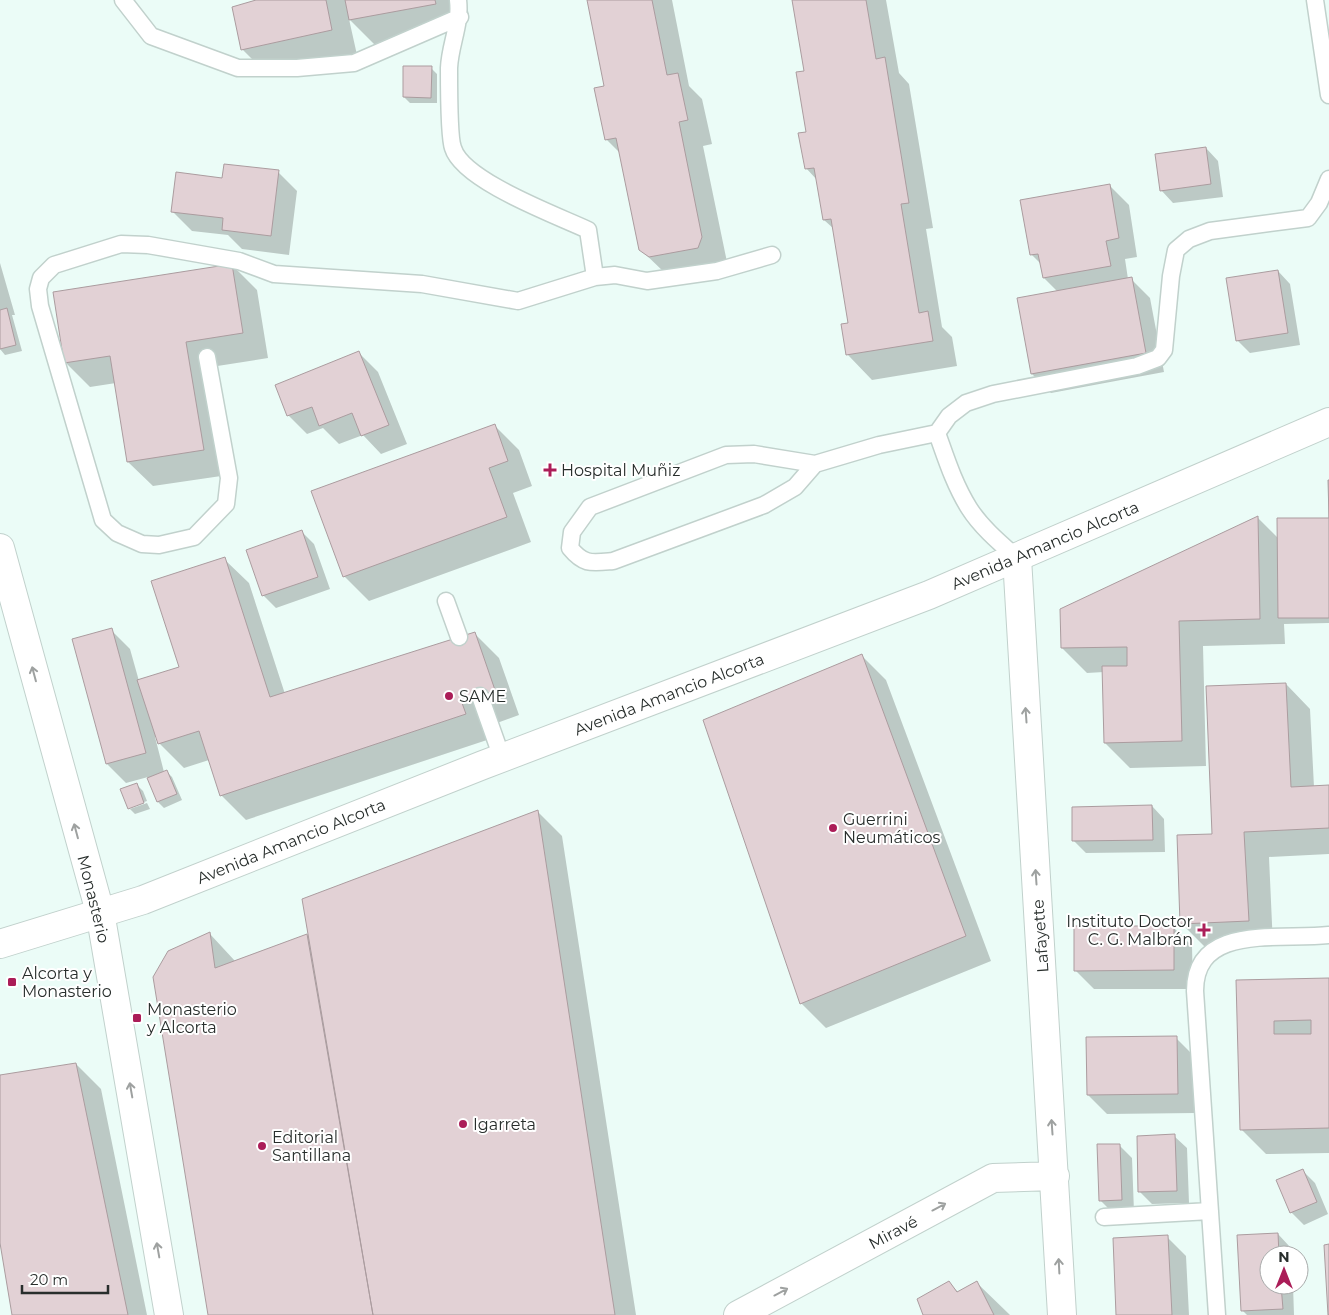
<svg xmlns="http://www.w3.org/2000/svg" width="1329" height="1315" font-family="Montserrat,sans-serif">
  <rect width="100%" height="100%" fill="#ebfcf7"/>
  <path fill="#0003" d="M258,0H466L469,16L458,18L460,28L375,45L349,19L357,55L267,74L242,49Z
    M588,0H672L689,86L702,99L712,144L703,146L727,262L666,274L640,249L621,154L606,139V87Z
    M793,0H886L899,73L909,84L933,228L926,229L942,327L952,337L957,366L872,380L848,355L849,324L834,229L824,220L817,180L806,168L808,133L805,72Z
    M431,68L437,74V103H410L404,97Z
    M1206,148L1218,161L1223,197L1173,203L1161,190Z
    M278,172L297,191L289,255L242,249L228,235L192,231L173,212L224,179Z
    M1110,186L1129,205L1137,257L1125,259L1128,279H1131L1150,298L1164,372L1051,393L1032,374L1058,292L1044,278L1042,265L1031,254Z
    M0,263L15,315H12L22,351L5,355L0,349Z
    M232,265L257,290L268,358L211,367L228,475L153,486L128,462L116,383L90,387L65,362Z
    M1278,271L1290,284L1300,345L1250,353L1237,340Z
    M359,353L378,372L407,444L381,454L363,435L339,444L323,428L307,434L288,415Z
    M494,425L519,450L532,486L513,493L531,542L369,601L344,576Z
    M1258,518L1278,538L1329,519V623L1284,624L1285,644L1203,646L1206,766L1130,768L1105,743L1104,672L1087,673L1062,648Z
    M302,532L314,544L330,589L276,608L263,595Z
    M224,559L249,583L285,694L474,633L499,658L519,715L486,727L490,739L246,820L221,795L209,760L184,768L159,743L157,737H155L164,772L166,771L172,777L182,800L164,808L158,802L148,777L126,783L107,764L111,630L130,649L139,681L180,668Z
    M861,655L886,680L991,961L826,1028L801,1003Z
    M1286,684L1310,709L1314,787H1329V854L1269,857L1273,946L1207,949L1182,924L1214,835Z
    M137,785L143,791L147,801L130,807V809L147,803L150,809L135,814L129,808Z
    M1152,806L1164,819L1165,852L1086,853L1073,840Z
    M537,811L562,836L636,1315H209L210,934L235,961L308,935L303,900Z
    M1173,927L1192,946L1193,989H1094L1075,970Z
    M1329,979V1153L1266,1154L1241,1129L1237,982Z
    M1176,1038L1195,1057L1196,1113L1107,1114L1088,1095Z
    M76,1064L101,1089L147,1315H13L0,1235V1076Z
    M1174,1136L1187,1148L1189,1203L1152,1204L1140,1192Z
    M1119,1145L1132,1158L1134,1212L1113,1213L1100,1200Z
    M1302,1170L1315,1183L1328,1214L1304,1225L1291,1212L1278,1181Z
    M1278,1234L1290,1247L1291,1255H1269V1285H1293L1294,1315H1247L1243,1311L1238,1236Z
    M1167,1237L1186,1256L1189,1315H1118Z
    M949,1283L958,1292L977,1283L1010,1315H924Z"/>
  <path fill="#e2d1d5" stroke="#ab9c9f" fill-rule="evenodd" d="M256,0H326L332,30L241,50L232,7Z
    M345,0H435L436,4L349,20Z
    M587,0H652L667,75L678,73L688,120L679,122L702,237L698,248L649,257L639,250L616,138L605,140L594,88L604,86Z
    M792,0H866L876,59L885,57L909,203L901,204L919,313L928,311L933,341L846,355L841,324L848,323L831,219L823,220L814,168L805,169L798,133L806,132L796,72L804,71Z
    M403,66H432L431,98L403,97Z
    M1206,147L1211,184L1160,191L1155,154Z
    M224,164L279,170L271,236L222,230L223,218L171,212L176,172L222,178Z
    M1110,184L1119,238L1106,241L1111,266L1043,278L1038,254L1030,255L1020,200Z
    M232,264L243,333L186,342L204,450L127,462L110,356L64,363L53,292Z
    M1278,270L1288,333L1236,341L1226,278Z
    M1132,277L1146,353L1031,374L1017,298Z
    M7,308L16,345L0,349V310Z
    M359,351L389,425L361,436L352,413L319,426L312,407L287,416L275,385Z
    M495,424L508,461L489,468L507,517L343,577L311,491Z
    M1328,480H1329V618H1278L1277,518H1329Z
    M1258,516L1260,619L1179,621L1182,741L1104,743L1102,666H1127V647L1061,648L1060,609Z
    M302,530L318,577L262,596L246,550Z
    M225,557L270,697L475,632L495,690L462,703L466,714L220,796L199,731L158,744L137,680L179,667L151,581Z
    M112,628L146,753L106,764L72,639Z
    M862,654L966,936L800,1004L703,720Z
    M1286,683L1291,787L1329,785V828L1244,832L1249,921L1180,924L1177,835L1212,834L1206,686Z
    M167,770L177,794L157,802L147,778Z
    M137,783L144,803L128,809L120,789Z
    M1152,805L1153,840L1072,841V807Z
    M538,810L615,1315H373L302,899Z
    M1074,926H1174V970L1074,971Z
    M210,932L215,968L307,934L373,1315H208L153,977L168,951Z
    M1329,978V1128L1240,1130L1236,980ZM1311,1020V1034H1274V1021Z
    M1177,1036L1178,1094L1087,1095L1086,1037Z
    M76,1063L128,1315H12L0,1243V1075Z
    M1175,1134L1177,1191L1138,1192L1137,1136Z
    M1097,1144H1120L1122,1200L1099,1201Z
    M1303,1169L1317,1202L1290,1213L1276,1180Z
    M1278,1233L1279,1255H1269V1285H1281L1283,1309L1241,1311L1237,1235Z
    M1168,1235L1172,1315H1116L1113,1238Z
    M1329,1244V1315H1328L1324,1245Z
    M949,1281L957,1292L977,1281L994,1315H923L917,1299Z"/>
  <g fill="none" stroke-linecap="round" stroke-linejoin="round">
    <defs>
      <path id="service" d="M123,0L151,36L238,68H297L354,63L460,17
        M458,0C461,25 450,44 449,68C449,81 449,138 453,148C463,181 556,215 588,230L595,277
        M1315,0L1329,95
        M207,357L229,478L226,504L194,537L159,545L142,544L117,533L103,520L40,306L38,289L41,278L54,265L121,244L148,245L239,261L274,274L422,284L518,301L595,277L615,275L647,281L717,271L772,255
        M937,433C946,458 954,484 969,508C981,527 1000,543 1017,558
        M815,464L795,487L764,505L613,561C591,563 584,565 570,548L572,532L590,507L726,455L754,454L815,464L879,445L937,433L949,416L966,403L993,394L1137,366L1158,358L1164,350L1171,276L1176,250L1189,239L1210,231L1308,218L1319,203L1329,179
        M446,601L459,637
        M480,696L502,758
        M1104,1217L1210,1211
        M1217,1315L1195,991C1195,922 1282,941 1329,935"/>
      <path id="minor" d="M0,548L100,912L169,1315
        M1017,558L1062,1315
        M738,1315L993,1178L1055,1176"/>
      <path id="secondary" d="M0,944L143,900L483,765L929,595L1329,422"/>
    </defs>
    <use href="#service" stroke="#c1d1cc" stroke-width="19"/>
    <use href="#minor" stroke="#c1d1cc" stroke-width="30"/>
    <use href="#secondary" stroke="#c1d1cc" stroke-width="30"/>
    <use href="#service" stroke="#fff" stroke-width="16"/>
    <use href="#minor" stroke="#fff" stroke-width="28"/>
    <use href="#secondary" stroke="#fff" stroke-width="28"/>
  </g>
  <defs><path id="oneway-shaft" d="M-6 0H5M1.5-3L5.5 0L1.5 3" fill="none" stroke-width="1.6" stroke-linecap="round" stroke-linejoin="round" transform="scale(1.25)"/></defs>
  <g stroke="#9ea1a0">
    <use href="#oneway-shaft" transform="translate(34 674) rotate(-105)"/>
    <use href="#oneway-shaft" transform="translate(1026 715) rotate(-94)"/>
    <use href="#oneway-shaft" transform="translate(76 831) rotate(-105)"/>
    <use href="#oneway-shaft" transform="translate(1036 877) rotate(-94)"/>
    <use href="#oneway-shaft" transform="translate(131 1090) rotate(-100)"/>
    <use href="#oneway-shaft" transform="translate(1052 1127) rotate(-94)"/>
    <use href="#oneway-shaft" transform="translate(939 1207) rotate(-28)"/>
    <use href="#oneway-shaft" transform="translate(158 1250) rotate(-100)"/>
    <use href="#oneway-shaft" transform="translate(1059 1266) rotate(-93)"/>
    <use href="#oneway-shaft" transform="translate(781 1292) rotate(-28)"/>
  </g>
  <g fill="#ab1d58" stroke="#fff" stroke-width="2">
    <path d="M547.5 462.5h5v5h5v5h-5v5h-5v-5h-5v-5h5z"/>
    <circle cx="449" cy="696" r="5"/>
    <circle cx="833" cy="828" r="5"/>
    <path d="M1201.5 922.5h5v5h5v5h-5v5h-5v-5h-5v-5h5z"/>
    <rect x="7" y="977" width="10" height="10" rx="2.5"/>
    <rect x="132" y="1013" width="10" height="10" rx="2.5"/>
    <circle cx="463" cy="1124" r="5"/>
    <circle cx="262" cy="1146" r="5"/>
  </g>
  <g text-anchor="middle" stroke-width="4" stroke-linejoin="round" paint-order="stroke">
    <g font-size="16" fill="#282e2c" stroke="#fff" text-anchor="start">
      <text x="561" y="476">Hospital Muñiz</text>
      <text x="459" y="702">SAME</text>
      <text x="843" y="825">Guerrini<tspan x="843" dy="18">Neumáticos</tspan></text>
      <text x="1193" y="927" text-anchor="end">Instituto Doctor<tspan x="1193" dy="18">C. G. Malbrán</tspan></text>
      <text x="22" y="979">Alcorta y<tspan x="22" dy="18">Monasterio</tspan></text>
      <text x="147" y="1015">Monasterio<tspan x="147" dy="18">y Alcorta</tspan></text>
      <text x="473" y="1130">Igarreta</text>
      <text x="272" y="1143">Editorial<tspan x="272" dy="18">Santillana</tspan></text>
    </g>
    <g font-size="16" fill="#282e2c" stroke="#fff">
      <text transform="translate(1045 545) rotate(-23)" y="6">Avenida Amancio Alcorta</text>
      <text transform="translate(669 694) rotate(-21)" y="6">Avenida Amancio Alcorta</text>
      <text transform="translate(291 841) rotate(-22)" y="6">Avenida Amancio Alcorta</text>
      <text transform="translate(94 899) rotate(76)" y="6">Monasterio</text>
      <text transform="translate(1040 936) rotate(-94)" y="6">Lafayette</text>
      <text transform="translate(893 1232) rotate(-28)" y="6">Miravé</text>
    </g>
  </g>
  <g transform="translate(1284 1270)"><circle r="24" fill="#ffffff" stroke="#a9abab"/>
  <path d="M0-4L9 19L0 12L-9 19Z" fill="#ab1d58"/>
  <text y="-8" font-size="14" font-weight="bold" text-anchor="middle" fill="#282e2c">N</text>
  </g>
  <path d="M22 1285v8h86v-8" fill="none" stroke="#282e2c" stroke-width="2.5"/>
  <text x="30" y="1285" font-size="15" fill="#282e2c" stroke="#ffffff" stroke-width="4" paint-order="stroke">20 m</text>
</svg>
